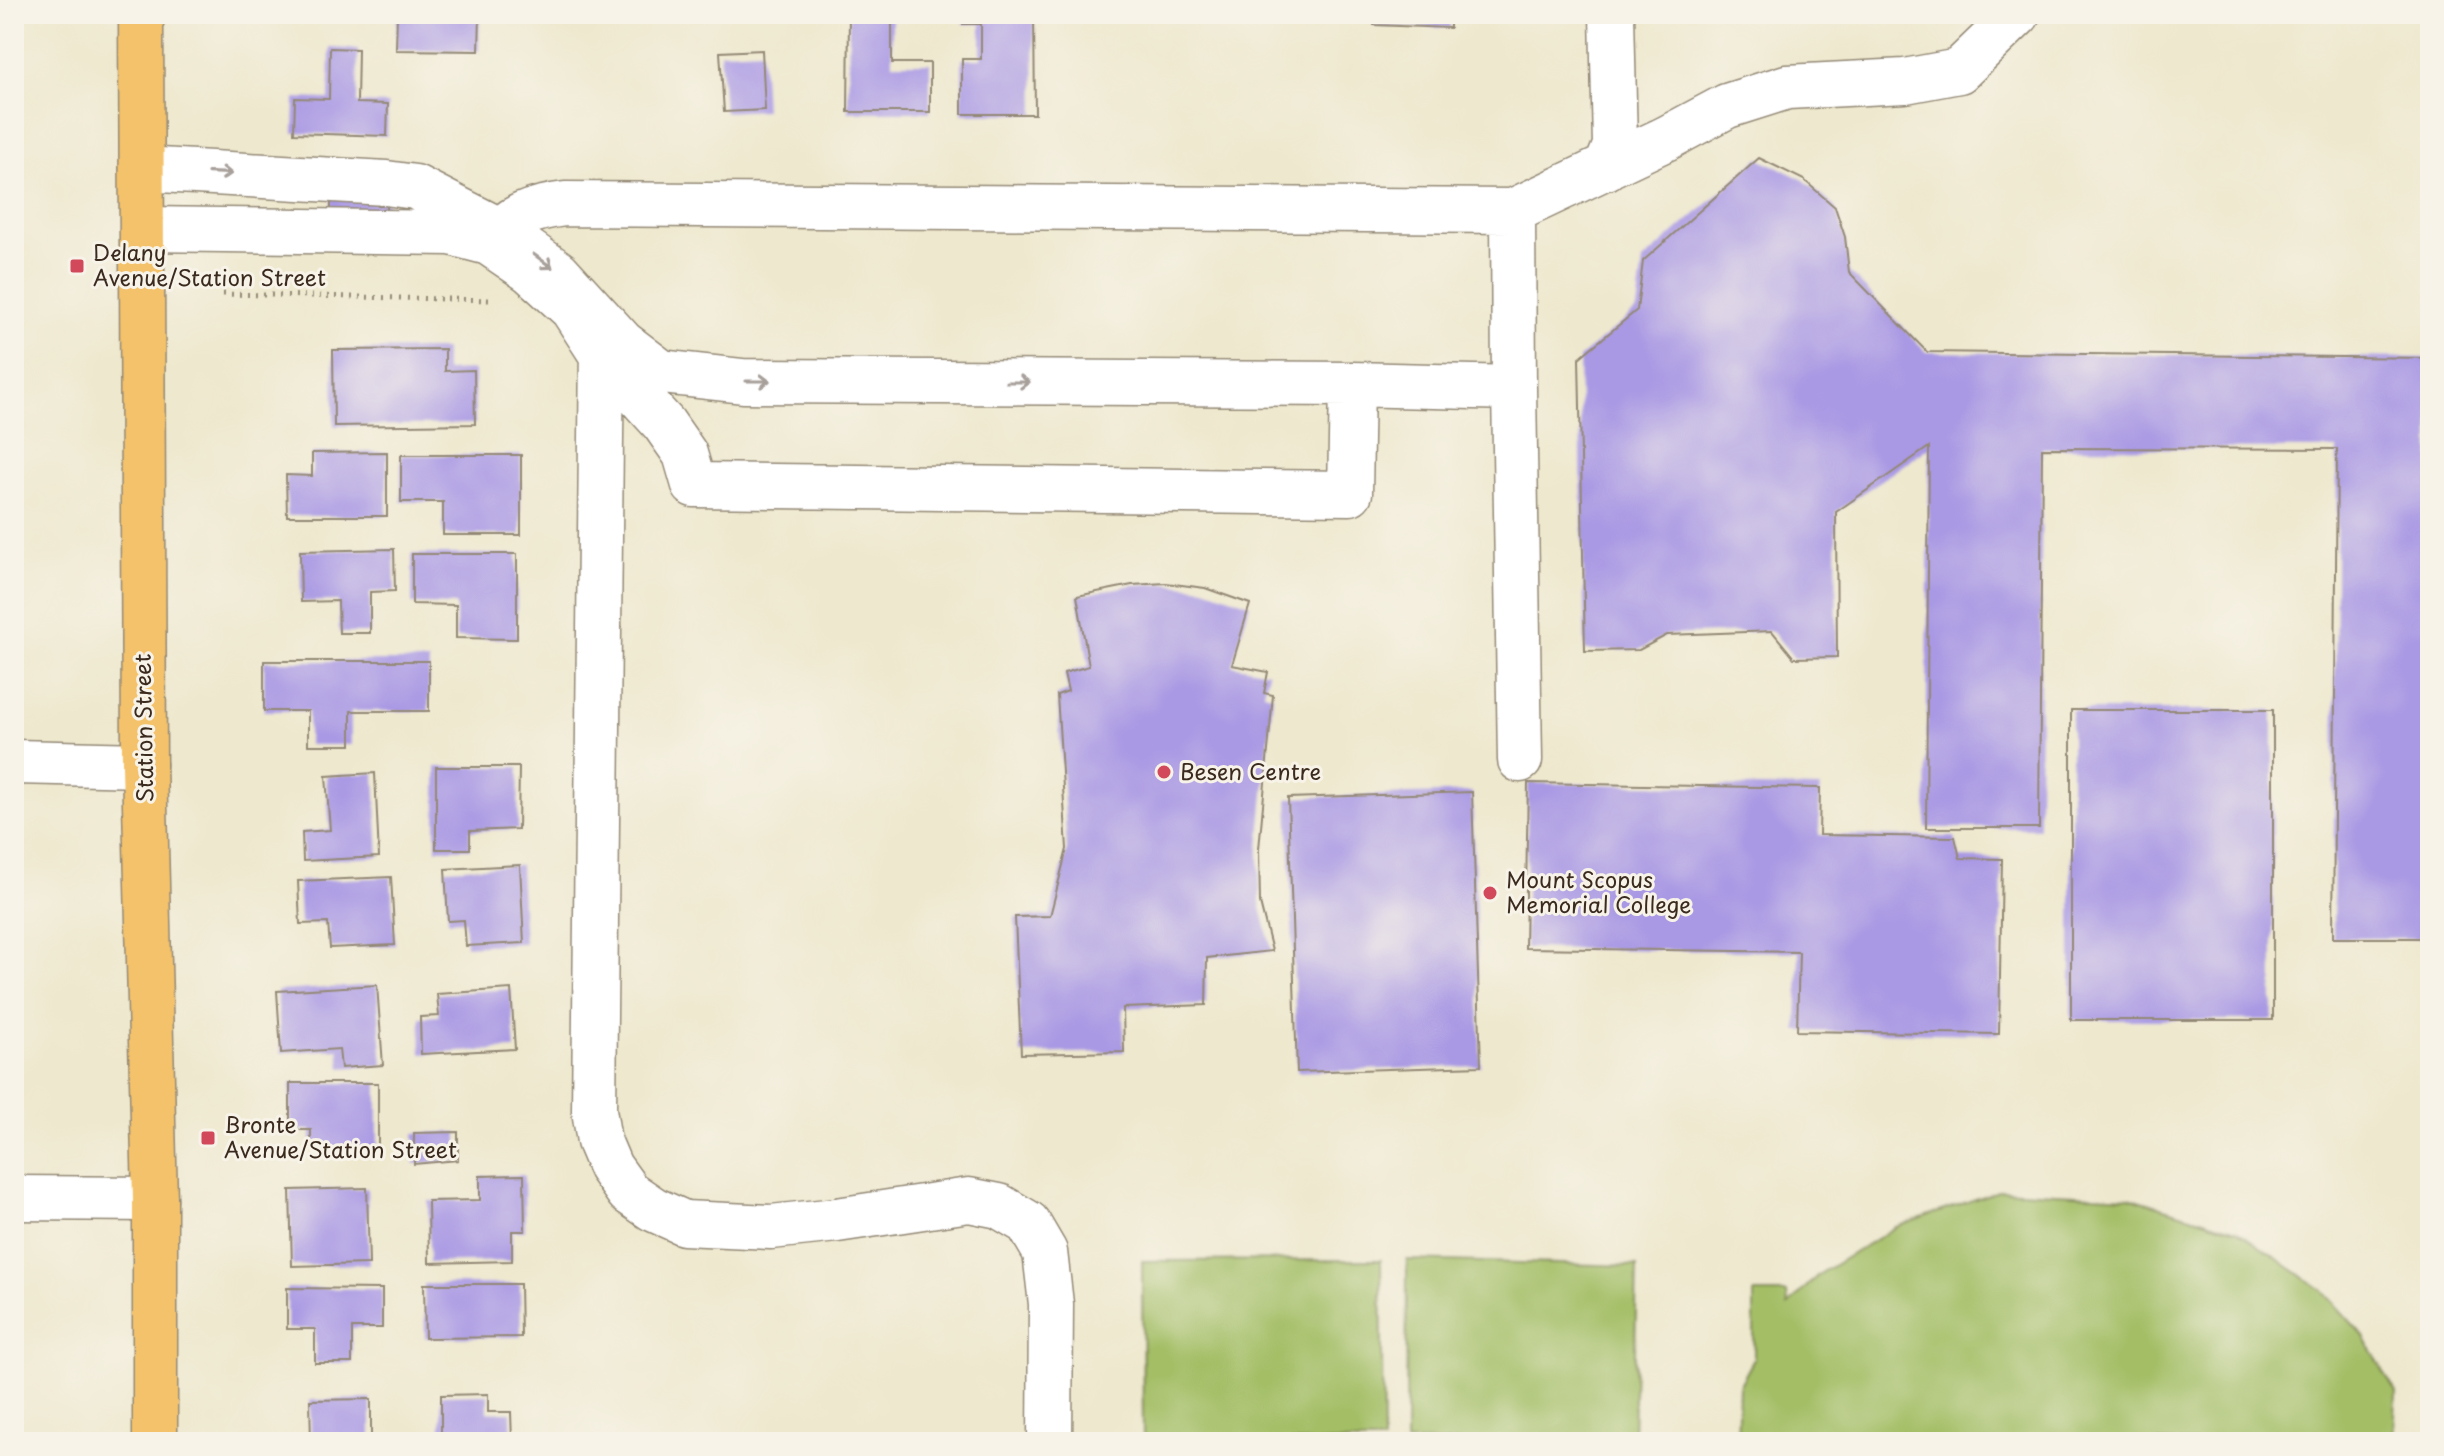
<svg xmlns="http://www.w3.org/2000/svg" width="2444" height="1456" font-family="'Playpen Sans',sans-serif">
  <rect width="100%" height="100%" fill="#f7f3e8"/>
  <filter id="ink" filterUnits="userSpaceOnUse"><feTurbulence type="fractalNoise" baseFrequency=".0125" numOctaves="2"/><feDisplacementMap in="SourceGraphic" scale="16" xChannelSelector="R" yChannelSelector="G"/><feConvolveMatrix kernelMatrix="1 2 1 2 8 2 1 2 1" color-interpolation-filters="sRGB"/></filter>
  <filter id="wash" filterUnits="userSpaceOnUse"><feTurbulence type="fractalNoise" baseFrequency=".006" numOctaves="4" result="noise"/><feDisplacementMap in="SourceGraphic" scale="32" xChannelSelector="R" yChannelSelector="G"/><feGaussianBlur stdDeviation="1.8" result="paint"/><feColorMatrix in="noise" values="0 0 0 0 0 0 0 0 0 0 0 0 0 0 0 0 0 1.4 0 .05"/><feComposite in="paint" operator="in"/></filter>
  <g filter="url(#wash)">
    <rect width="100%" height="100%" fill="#eee8ce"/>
    <path fill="#a3be65" stroke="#6f7442" stroke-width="2" d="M2001,1190L2129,1197L2236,1230L2322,1290L2363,1335L2396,1393L2394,1442H1737L1739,1386L1754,1359V1293H1787L1788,1306L1818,1275L1896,1227Z
      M1381,1260L1383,1442H1143L1142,1261Z
      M1407,1260L1637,1266L1633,1442H1406Z"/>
    <g id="blocks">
      <path fill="#a998e4" d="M397,14H480L479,51L396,50Z
        M849,14H892V63H930V112H848Z
        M963,14H1034L1035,114H962V59H981V24H963Z
        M1375,14H1450V28L1374,25Z
        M330,48L358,49L357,103L388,104L387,136L294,133L295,98L329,99Z
        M762,50L765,110L724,112L720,52Z
        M1759,158L1804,180L1835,207L1845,237L1849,272L1927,352L2430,358V938H2333L2337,449L2042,448L2039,828H1926L1929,447L1836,512L1837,657L1794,658L1772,631L1667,635L1639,650L1585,651L1579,358L1637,310L1643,261Z
        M331,188H387V214H331Z
        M445,349V371L474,370L475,424L334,426L333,350Z
        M387,452V516H287L286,475L312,476V453Z
        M401,455H521V535H443V502H401Z
        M394,549L395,591L370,592V633H339L338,601L301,602L300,551Z
        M412,554H517V639L456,638V605L412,604Z
        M1166,583L1205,588L1250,604L1232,665L1268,672L1264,693L1273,695L1259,849L1260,903L1272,951L1207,958L1206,1005L1123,1008L1124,1052L1021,1054L1015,917L1050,916L1067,849L1057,695L1068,691L1064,673L1089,666L1077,596L1132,585Z
        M264,661H429V711H351V745H308V711H264Z
        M2071,710H2273V1020H2071Z
        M436,767H519L518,829L470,831V849H436Z
        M375,773L379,857L303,861L302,832L330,830L326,776Z
        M1528,783L1820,788L1819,835L1955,837L1960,858L2002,859L1999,1034L1797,1031L1799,952L1525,948Z
        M1472,792L1481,1066L1297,1072L1288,798Z
        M520,865L524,943L466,946L464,920L448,921L445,869Z
        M391,877L395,945L330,948L328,923L300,924L298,881Z
        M377,985L383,1065L341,1068L339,1049L281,1053L277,991Z
        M511,989L515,1049L421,1054L420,1017L439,1016L437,994Z
        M290,1083H378V1148L311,1149V1130H290Z
        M458,1132V1160L414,1164V1133Z
        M524,1175L525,1231H512V1261L429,1263L428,1201L480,1200V1176Z
        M367,1188L369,1264L292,1266L290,1190Z
        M424,1284H520L521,1337L425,1338Z
        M287,1288L382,1289V1328H352V1363H315V1329H287Z
        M488,1394V1412H511L512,1442H432V1433H441V1395Z
        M371,1399V1442H311L310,1400Z"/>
    </g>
  </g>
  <g filter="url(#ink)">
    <use href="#blocks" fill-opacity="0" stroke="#948976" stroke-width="2"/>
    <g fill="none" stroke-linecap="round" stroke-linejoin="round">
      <defs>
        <path id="minor" d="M1606,168L1615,146L1612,14
          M142,169L386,183L415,187L499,230L559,273L623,343L661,372L743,381L1352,384L1350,493L694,485L685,454L664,424L603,357L572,309L530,271L489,243L451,233L143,229
          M1513,211L1514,388
          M489,243C509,216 533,208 565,204L1513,211L1667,138L1727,106L1787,87L1905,81L1959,71L2018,14
          M602,343L594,1110L599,1141L610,1167L628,1192L653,1209L684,1223L771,1227L837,1220L969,1200L999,1206L1028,1223L1045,1252L1051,1304L1050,1442
          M1352,384L1514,388L1520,760
          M14,762L144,765
          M14,1198L155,1199"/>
        <path id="major" d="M141,14L144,765L155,1199V1442"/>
      </defs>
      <use href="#minor" stroke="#948976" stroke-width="47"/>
      <use href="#major" stroke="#948976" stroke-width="47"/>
      <path stroke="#948976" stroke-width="5" stroke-dasharray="2 6" stroke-linecap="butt" d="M223,294L490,300"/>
      <use href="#minor" stroke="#fff" stroke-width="44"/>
      <use href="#major" stroke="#f4c26a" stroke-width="44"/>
    </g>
    <defs><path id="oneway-shaft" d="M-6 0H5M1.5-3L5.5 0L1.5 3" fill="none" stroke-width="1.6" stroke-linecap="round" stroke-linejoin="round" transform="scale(2)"/></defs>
    <g stroke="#a79f9a">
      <use href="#oneway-shaft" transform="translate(220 173) rotate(2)"/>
      <use href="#oneway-shaft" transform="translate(543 261) rotate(36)"/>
      <use href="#oneway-shaft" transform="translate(758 381)"/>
      <use href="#oneway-shaft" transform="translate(1018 382)"/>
    </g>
  </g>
  <g fill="#d1495b" stroke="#f7f3e8" stroke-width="3">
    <rect x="69" y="258" width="16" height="16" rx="4"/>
    <circle cx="1164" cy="772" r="8"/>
    <circle cx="1490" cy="893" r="8"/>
    <rect x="200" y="1130" width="16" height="16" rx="4"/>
  </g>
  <g text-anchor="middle" stroke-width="6" stroke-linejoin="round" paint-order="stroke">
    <g font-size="22" fill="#3b2a1e" stroke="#f7f3e8" text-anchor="start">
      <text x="93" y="261">Delany<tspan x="93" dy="25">Avenue/Station Street</tspan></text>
      <text x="1180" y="780">Besen Centre</text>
      <text x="1506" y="888">Mount Scopus<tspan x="1506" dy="25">Memorial College</tspan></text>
      <text x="224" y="1133">Bronte<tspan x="224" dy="25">Avenue/Station Street</tspan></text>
    </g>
    <g font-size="22" fill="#3b2a1e" stroke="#f7f3e8">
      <text transform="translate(144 728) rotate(-91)" y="8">Station Street</text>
    </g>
  </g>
  <rect width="2444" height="1456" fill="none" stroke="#f7f3e8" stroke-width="48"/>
</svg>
